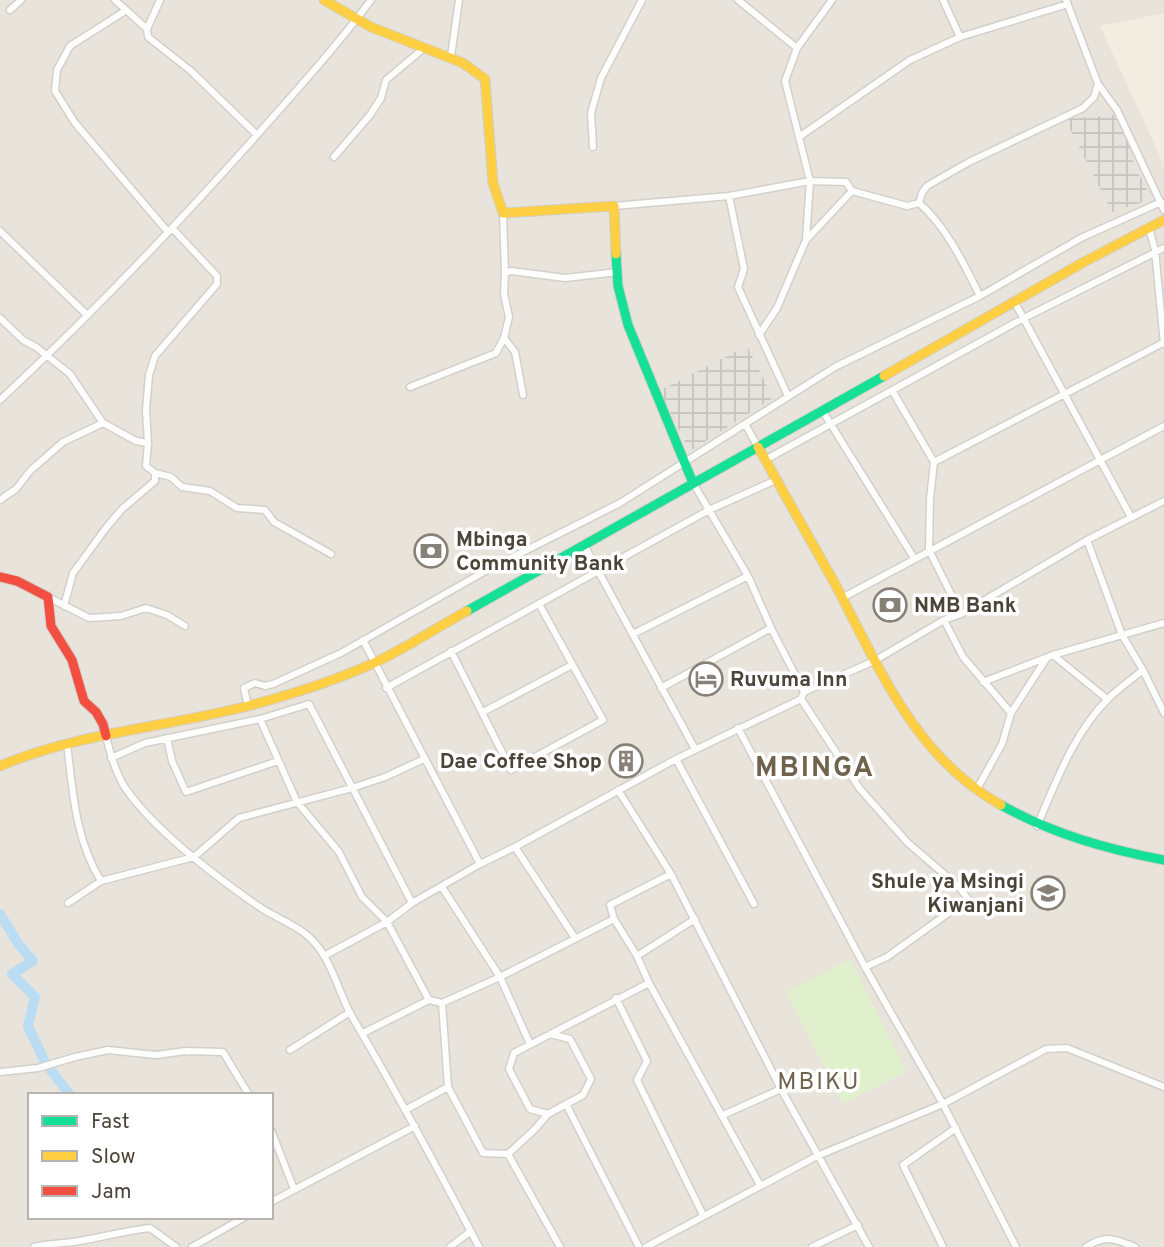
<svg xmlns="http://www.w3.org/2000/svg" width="1164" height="1247" font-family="Overpass,sans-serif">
  <defs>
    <pattern id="industrial-grid" width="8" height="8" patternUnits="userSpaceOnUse" patternTransform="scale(1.75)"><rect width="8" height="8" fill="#e6e2dd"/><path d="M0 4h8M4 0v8" fill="none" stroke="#c7c3be"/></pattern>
  </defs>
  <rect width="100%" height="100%" fill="#f4f2ee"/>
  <path fill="#e8e4db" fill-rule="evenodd" d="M0,0H1164V1247H0ZM30,1095H271V1217H30Z"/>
  <path fill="url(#industrial-grid)" d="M1113,115L1119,119L1133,148V163L1152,199L1112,212L1065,119Z
    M747,346L773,398L690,451L659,391Z"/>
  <path fill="#f2ede0" d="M1164,13V165L1100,26Z"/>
  <path fill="#e1f0cc" d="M850,959L907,1071L843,1104L786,992Z"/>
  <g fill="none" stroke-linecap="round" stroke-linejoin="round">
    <path stroke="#bbddf4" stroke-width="10" d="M0,914L19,945L33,961L12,974L35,997L28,1026L46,1064L70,1095"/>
    <defs>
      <path id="street" d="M115,0L147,29L148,37L191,71L257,135
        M738,0L797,48
        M943,0L960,37L1068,4
        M1066,0L1098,84L1117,110L1164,210
        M10,10L21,0
        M125,11L70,46L57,70L55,91L75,123L168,232
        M147,29L160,0
        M451,56L459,0
        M799,137L910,60L960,37
        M593,147L591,113L601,78L642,0
        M334,157L370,115L381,98L386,80L424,48
        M729,196L744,269L738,287L788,396
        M919,203L922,193L927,186L969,162L1083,108L1094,97L1098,84
        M614,206L729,196L810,181L846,182L852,191L907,206L919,203C946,226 964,264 980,296
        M503,213L505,273
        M172,228L217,276V284L155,356L149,375L146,410L148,443L146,466L155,473L171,477L182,487L210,491L237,508L265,510L274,522L331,554
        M1149,228L1155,250L1164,344
        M0,231L86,314
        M806,240L810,181L785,81L797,48L832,0
        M1014,301L1131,517
        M0,318L23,340L36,347L70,374L103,423L136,441L148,443
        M759,335L777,308L806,240L852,191
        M504,338L515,352L523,395
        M410,387L496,353L504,338L509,317L504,294L505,273L511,271L565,278L618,272
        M893,392L934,462L1163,343
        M0,400C90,316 175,227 257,135C296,91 336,47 371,0
        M822,410L914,558
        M745,424L758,447
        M765,460L1024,318L1164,248
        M934,462L930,499L929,550L961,614
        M693,483L748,576L771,628L804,692
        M0,500L16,489L30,471L63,442L103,423
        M1087,540L1122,635L1143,670L1164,713
        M584,545L695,749
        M48,597L89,618L121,616L146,608L167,615L185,626
        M842,598L1164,426
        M64,606L73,573L106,528L122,509L155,481V473
        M944,620L963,657L1011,713
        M633,634L748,576
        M363,640L480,864
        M451,651L511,770L603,720L539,604
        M1053,655L1107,699
        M983,682L1053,655L1164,623
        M386,688L709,510L776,480
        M661,688L771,628
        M801,699L860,789L908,843L958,886L968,899L887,957L865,967
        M248,706L244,688L255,683L265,686L273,684L341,653L489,569L620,503L835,367L980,296L1081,238L1161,202
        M483,712L572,665
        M260,719L297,802L339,852L362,897L387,922L429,1000
        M738,728L865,967L943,1104L1016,1247
        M106,736C110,753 115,771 124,786C153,830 215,876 258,906C274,917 294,924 308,936C331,956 337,989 351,1015C396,1091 438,1169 479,1247
        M167,738L172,761L186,792L278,761
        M67,744C73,792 75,839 101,881
        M111,758L145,743L260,719L309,704L412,903
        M676,759L754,904
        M977,789L1002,744L1011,713L1046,659
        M618,790L671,874L781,1089L869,1247
        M1037,826C1056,782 1074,732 1109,698C1119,688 1132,679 1143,670
        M515,847L575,938
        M442,887L500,977L530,1044
        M68,903L101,881L194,857L239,818L352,788L385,777L424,759
        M614,919L637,956L649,983L760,1185
        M324,956L387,922L412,903L480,864L515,847L676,759L801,699L804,692L874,661L944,620L961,614L1087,540L1164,501
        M637,956L695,919
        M616,998L647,1061L637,1080L703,1215
        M442,1003L448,1087L483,1153L508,1154
        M363,1033L429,1000L442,1003L500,977L614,919L610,905L671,874
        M550,1034L570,1039L591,1079L583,1095L548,1114L530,1109L509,1069L514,1053L649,983
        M290,1050L350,1012
        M0,1072L38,1068L75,1057L108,1050L156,1055L186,1051L223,1052L249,1095
        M566,1104L639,1247
        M405,1110L448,1087
        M548,1114L535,1129L508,1154L560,1247
        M723,1115L781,1089
        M271,1130L294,1189
        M271,1202L415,1126
        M34,1247C48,1243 60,1244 73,1242C99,1238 124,1231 150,1228L176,1247
        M192,1247L245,1217
        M450,1247L471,1231
        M646,1247L817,1156L943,1104L1046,1049L1067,1048L1164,1087
        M812,1247L858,1225
        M943,1247L903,1165L956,1128
        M1086,1247C1107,1234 1114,1239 1135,1247"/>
      <path id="fast" d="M616,254L618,286L628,325L693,483
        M467,611L884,376
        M1001,805C1053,834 1106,849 1164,860"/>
      <path id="slow" d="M324,0L371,27L463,63L485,79L493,183L503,213L614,206L616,254
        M884,376L1084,262L1164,220
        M758,447C783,492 809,537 834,582C878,665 914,757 1001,805
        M0,766C78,733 166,727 248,706C290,695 334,681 374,663C406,648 436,628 467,611"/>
      <path id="jam" d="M0,577L17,581L48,597L51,626L72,660L84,701L96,712L103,724L106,736"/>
    </defs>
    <use href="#street" stroke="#d2d0cb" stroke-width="9"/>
    <use href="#fast" stroke="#d4cfc4" stroke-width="11"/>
    <use href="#slow" stroke="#d4cfc4" stroke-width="11"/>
    <use href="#jam" stroke="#d4cfc4" stroke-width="11"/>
    <use href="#street" stroke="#fdfdfc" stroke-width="6"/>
    <use href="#fast" stroke="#16e098" stroke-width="9"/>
    <use href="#slow" stroke="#ffcf43" stroke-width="9"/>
    <use href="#jam" stroke="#f24e42" stroke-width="9"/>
  </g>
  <defs>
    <symbol id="bank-ring" viewBox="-11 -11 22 22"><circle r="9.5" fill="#fff" stroke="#878178" stroke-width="1.5"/><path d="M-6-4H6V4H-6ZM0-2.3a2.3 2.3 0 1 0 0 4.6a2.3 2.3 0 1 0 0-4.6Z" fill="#878178"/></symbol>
    <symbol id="hotel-ring" viewBox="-11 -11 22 22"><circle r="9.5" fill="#fff" stroke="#878178" stroke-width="1.5"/><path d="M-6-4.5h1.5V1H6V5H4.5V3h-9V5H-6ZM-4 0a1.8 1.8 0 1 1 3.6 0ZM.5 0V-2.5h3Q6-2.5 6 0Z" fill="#878178"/></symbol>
    <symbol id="building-ring" viewBox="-11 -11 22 22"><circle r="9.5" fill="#fff" stroke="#878178" stroke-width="1.5"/><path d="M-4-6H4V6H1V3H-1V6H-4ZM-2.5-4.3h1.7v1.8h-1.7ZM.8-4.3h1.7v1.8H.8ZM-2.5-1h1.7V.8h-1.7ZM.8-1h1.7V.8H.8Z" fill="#878178"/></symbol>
    <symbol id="school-ring" viewBox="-11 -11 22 22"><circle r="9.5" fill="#fff" stroke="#878178" stroke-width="1.5"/><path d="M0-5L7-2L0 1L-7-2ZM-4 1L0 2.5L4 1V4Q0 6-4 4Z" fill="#878178"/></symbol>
  </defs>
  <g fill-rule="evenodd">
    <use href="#bank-ring" x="412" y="532" width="38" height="38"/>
    <use href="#bank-ring" x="871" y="586" width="38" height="38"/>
    <use href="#hotel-ring" x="687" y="660" width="38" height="38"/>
    <use href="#building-ring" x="607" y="742" width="38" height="38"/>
    <use href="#school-ring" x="1029" y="874" width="38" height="38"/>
  </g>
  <g text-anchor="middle" stroke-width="7" stroke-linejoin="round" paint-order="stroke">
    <g font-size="21" font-weight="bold" fill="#4c4438" stroke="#fff" text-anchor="start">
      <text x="456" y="546">Mbinga<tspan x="456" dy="24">Community Bank</tspan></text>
      <text x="914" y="612">NMB Bank</text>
      <text x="730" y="686">Ruvuma Inn</text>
      <text x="602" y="768" text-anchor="end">Dae Coffee Shop</text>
      <text x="1024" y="888" text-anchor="end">Shule ya Msingi<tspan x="1024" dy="24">Kiwanjani</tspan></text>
    </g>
    <g font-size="24" letter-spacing="2" fill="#70634e" stroke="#fff">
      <text x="819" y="1089">MBIKU</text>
    </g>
    <g font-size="28" font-weight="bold" letter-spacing="2" fill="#70634e" stroke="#fff">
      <text x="815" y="776">MBINGA</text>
    </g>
  </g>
  <rect x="28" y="1093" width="245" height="126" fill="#ffffff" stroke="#b7b4af" stroke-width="2"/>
  <rect x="42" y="1116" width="35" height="10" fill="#16e098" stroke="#b7b4af" stroke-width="2"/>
  <text x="91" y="1128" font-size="21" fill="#4c4438">Fast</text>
  <rect x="42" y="1151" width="35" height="10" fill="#ffcf43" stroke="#b7b4af" stroke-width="2"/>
  <text x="91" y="1163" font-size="21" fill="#4c4438">Slow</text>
  <rect x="42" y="1186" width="35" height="10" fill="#f24e42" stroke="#b7b4af" stroke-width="2"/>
  <text x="91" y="1198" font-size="21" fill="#4c4438">Jam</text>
</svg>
